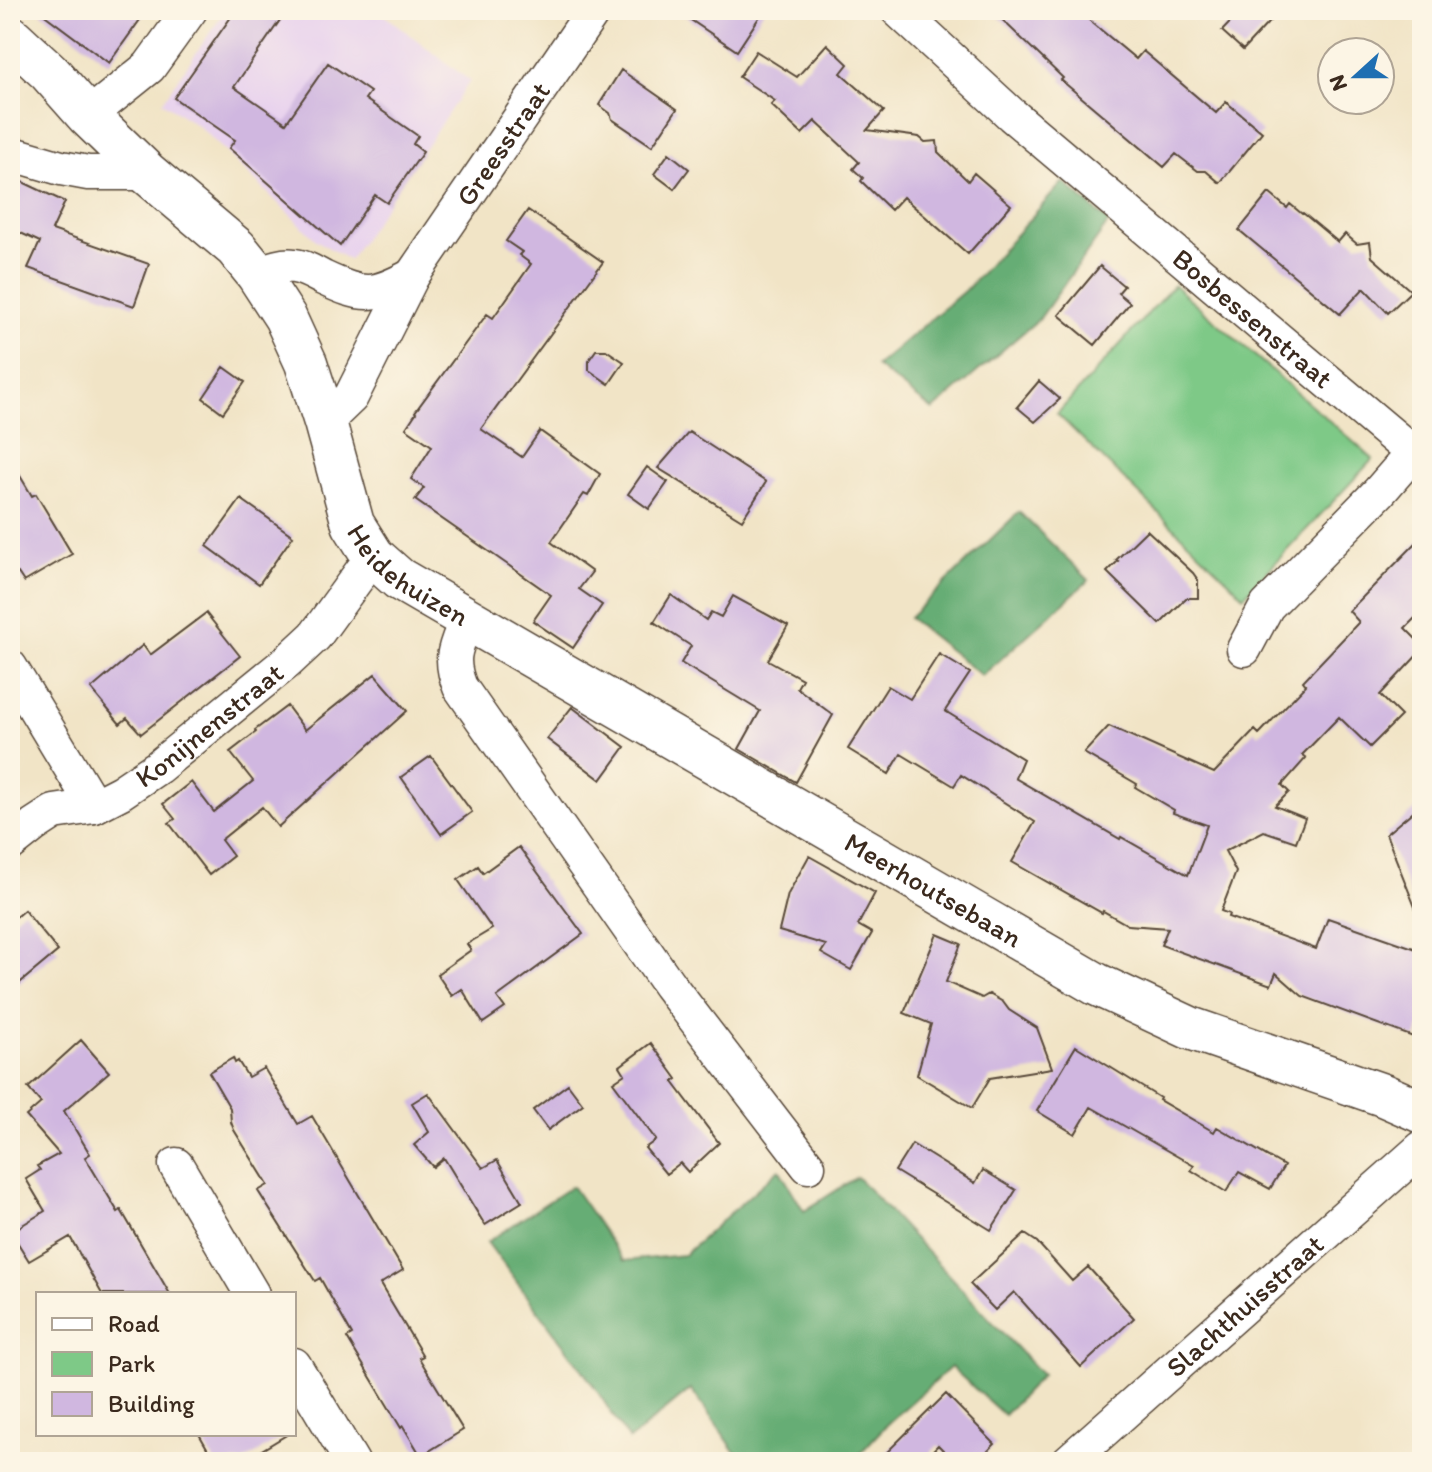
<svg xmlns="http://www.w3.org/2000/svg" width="1432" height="1472" font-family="Itim,sans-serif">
  <rect width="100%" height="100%" fill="#fcf5e5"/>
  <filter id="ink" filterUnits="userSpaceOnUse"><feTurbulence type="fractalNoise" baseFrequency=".0125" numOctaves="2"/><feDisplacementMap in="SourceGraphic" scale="16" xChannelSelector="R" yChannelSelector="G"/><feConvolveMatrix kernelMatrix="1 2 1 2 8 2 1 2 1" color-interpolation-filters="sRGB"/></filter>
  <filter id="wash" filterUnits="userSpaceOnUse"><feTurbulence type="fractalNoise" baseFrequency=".006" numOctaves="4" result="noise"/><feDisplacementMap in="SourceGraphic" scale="32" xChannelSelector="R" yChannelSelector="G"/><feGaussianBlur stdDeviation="1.8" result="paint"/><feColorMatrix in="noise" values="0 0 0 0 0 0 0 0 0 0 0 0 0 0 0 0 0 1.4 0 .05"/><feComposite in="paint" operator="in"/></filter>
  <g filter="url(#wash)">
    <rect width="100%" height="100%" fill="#f1e4c6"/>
    <path fill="#e8d2ee" d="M226,10H378L470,81L349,260L316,240L201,128L162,102Z"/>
    <path fill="#7ec987" stroke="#5c7a52" stroke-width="2" d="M1174,285L1373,459L1244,596L1057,414Z"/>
    <path fill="#66ad74" stroke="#506c49" stroke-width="2" d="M1063,182L1109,222L1040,318L933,410L876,366L970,286Z
      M1019,512L1089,580L982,676L909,618Z
      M779,1169L804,1211L857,1177L1042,1375L1004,1415L951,1367L889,1422L852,1462H746L735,1451L691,1389L629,1440L592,1383L487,1242L572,1186L624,1261L684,1255Z"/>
    <g id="blocks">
      <path fill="#d0b7e0" d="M38,10H147L109,63Z
        M236,10H287L234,87L286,123L328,63L370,92L365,99L418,136L413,144L423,152L387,203L375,195L340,246L229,148L235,140L174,98Z
        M676,10H764L737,51Z
        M992,10H1077L1136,59L1143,51L1216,113L1226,102L1262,132L1220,183L1206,171H1198L1176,154L1164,167L1061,80L1063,78Z
        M1242,10H1280L1243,50L1222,31Z
        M827,44L848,64L841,73L884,111L867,130L919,137L925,142L937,141L938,152L968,181L974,173L1011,205L968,254L903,197L891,210L861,181L863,178L853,169L859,162L815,121L802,134L771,105L775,101L739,77L756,51L797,77Z
        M621,70L677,109L652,146L612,119L610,113L599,105Z
        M669,153L689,169L674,189L654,174Z
        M10,176L65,202L52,230L149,264L134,306L28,268L40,242L10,228Z
        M1269,193L1287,208L1290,204L1302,214L1303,213L1338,242L1345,234L1357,244L1370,242L1372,257L1411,291L1388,313L1364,288L1340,314L1239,230Z
        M528,210L603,262L481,429L522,457L540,431L600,474L588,496L584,494L551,542L592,572L579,589L602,605L573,648L533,621L551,595L415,500L424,488L411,479L432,446L406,428L416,413L415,412L487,314L493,318L531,264L519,255L522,252L506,241Z
        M1100,266L1124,286L1118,293L1130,303L1095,345L1059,315Z
        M596,350H606L624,362L609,384L589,370V360Z
        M224,367L245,382L223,413L203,398Z
        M1039,381L1060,399L1035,422L1017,407Z
        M689,432L766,482L742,520L658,468Z
        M10,459L32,496L36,494L72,554L24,582L18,573L10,577Z
        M647,467L668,482L649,509L628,494Z
        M241,499L293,536L259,584L207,546Z
        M1147,530L1193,573L1198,580V598H1186L1160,624L1107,572L1118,561L1116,560Z
        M1422,537V611L1405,628L1422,645V650L1380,695L1401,716L1370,747L1339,717L1302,755L1306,758L1282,785L1289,792L1275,806L1305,818L1296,842L1264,831L1225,851L1236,872L1221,911L1229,914L1228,917L1316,949L1328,918L1422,951V1022L1416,1038L1302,996L1276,973L1271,985L1161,945L1168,928L1128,925L1103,911L1102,913L1012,862L1035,822L961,775L954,786L901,754L889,774L848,749L888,686L910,699L939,654L970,673L945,711L1023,759L1015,778L1120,839L1121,837L1188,875L1207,825L1173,813L1174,810L1135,787L1137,784L1084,753L1109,726L1214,773L1255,730L1259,734L1306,685L1303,681L1359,622L1349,611Z
        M671,595L706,620L711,612L721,617L733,596L788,626L768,660L802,679L797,688L833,715L796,782L739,749L760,711L681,663L691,646L654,622Z
        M206,613L240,656L141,734L127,718L120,724L91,689L143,645L150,655Z
        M375,674L407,711L278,827L262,807L221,840L233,856L209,875L169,823L175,819L163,804L191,782L214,812L253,781L230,752L256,732L255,730L287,706L305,730Z
        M572,707L625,747L601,780L547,739Z
        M431,756L472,812L441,834L401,777Z
        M1422,804V921L1421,922L1386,834Z
        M519,847L583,934L497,997L505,1008L483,1023L462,989L452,996L437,974L471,950L467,944L492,929L458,880L478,866L483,873Z
        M809,856L875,893L858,925L872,933L851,970L821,953L826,945L779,931L788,894Z
        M24,910L58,951L10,991V922Z
        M937,934L961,944L946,982L982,998L989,994L1003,1002L1009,1010L1037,1028L1052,1068L990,1078L972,1108L917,1075L931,1024L904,1013Z
        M81,1040L109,1072L64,1111L90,1154L85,1157L118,1212L121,1210L170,1294H102L70,1237L29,1261L11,1232L45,1211L26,1179L40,1170L37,1166L59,1154L26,1116L41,1103L28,1088Z
        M651,1043L677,1079L673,1082L719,1143L688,1172L680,1163L666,1174L645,1148L656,1140L613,1082L625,1074L620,1066Z
        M1076,1046L1160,1098L1159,1100L1214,1132L1217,1127L1284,1166L1270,1189L1239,1172L1226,1192L1191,1170L1194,1166L1091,1107L1075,1134L1037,1111Z
        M233,1058L235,1063L238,1061L248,1077L264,1068L298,1124L312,1116L403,1270L380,1284L423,1356L419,1358L463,1430L421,1456L403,1426L401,1428L347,1338L352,1335L320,1278L315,1281L258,1191L268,1185L234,1130L231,1122L230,1108L209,1072Z
        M568,1084L583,1104L548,1130L533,1110Z
        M428,1093L483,1168L497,1160L522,1202L485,1225L444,1158L433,1167L414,1145L429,1132L412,1103Z
        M912,1144L975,1183L983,1170L1016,1190L991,1230L895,1171Z
        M1025,1234L1037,1242L1072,1281L1088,1267L1134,1318L1081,1367L1014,1292L995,1310L970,1284Z
        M946,1394L995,1444L977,1462H955L938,1445L922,1462H877Z
        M199,1434H288L242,1462H215Z"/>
    </g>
  </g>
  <g filter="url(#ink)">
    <use href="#blocks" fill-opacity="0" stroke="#564637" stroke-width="2"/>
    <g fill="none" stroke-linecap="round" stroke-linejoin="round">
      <defs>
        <g id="minor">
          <path id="s1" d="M898,10L1012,115L1413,453L1379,492L1267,606L1244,649"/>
          <path d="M88,116L149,67L190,10"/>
          <path d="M10,153L61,168L88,173H147"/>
          <path d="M257,274C268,270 282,264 294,266C304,267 314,273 323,278C364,297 372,297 412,276"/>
          <path id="s2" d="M325,422L351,397L412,276L594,10"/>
          <path d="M467,619C456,647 448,657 460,687L669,985L808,1166"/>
          <path d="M10,667L94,806"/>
          <path id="s3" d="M10,844L34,825L54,812L94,806L121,792L158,767L287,662L315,636L373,556"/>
          <path d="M176,1165L252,1294"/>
          <path d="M294,1365L352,1462"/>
          <path id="s4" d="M1068,1462L1422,1148"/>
        </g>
        <g id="tertiary">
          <path id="s5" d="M10,36L49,72L88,116L147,173L236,248L257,274L285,317L306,363L325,422L353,524L373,556L399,579L1096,984L1190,1028L1383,1095L1422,1112"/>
        </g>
      </defs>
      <use href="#minor" stroke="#564637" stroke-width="37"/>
      <use href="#tertiary" stroke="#564637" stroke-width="45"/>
      <use href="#minor" stroke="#fff" stroke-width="34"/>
      <use href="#tertiary" stroke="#fff" stroke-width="42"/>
    </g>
  </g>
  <g text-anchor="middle" stroke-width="6" stroke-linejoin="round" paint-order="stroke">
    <g font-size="28" fill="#3b2a1e" stroke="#fcf5e5">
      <text dy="10" stroke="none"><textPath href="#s2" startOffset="332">Greesstraat</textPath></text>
      <text dy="10" stroke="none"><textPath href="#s1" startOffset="470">Bosbessenstraat</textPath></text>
      <text dy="10" stroke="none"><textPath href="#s5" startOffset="690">Heidehuizen</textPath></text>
      <text dy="10" stroke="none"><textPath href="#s3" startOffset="236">Konijnenstraat</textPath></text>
      <text dy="10" stroke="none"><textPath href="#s5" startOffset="1304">Meerhoutsebaan</textPath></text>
      <text dy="10" stroke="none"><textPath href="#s4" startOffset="236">Slachthuisstraat</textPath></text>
    </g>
  </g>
  <rect width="1432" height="1472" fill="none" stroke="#fcf5e5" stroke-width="40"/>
  <rect x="36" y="1292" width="260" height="144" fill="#fcf5e5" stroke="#afa495" stroke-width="2"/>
  <rect x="52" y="1318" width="40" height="12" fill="#ffffff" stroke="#afa495" stroke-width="2"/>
  <text x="108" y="1332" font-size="24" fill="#3b2a1e">Road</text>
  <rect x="52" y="1352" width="40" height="24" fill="#7ec987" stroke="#afa495" stroke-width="2"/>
  <text x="108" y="1372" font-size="24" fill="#3b2a1e">Park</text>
  <rect x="52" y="1392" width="40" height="24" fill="#d0b7e0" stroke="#afa495" stroke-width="2"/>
  <text x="108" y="1412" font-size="24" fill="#3b2a1e">Building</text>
  <g transform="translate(1356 76) rotate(249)"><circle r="38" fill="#fcf5e5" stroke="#afa495" stroke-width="2"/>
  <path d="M0-6L14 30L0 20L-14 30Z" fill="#1f6fb2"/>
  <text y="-12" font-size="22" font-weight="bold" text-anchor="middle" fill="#3b2a1e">N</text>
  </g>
</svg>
